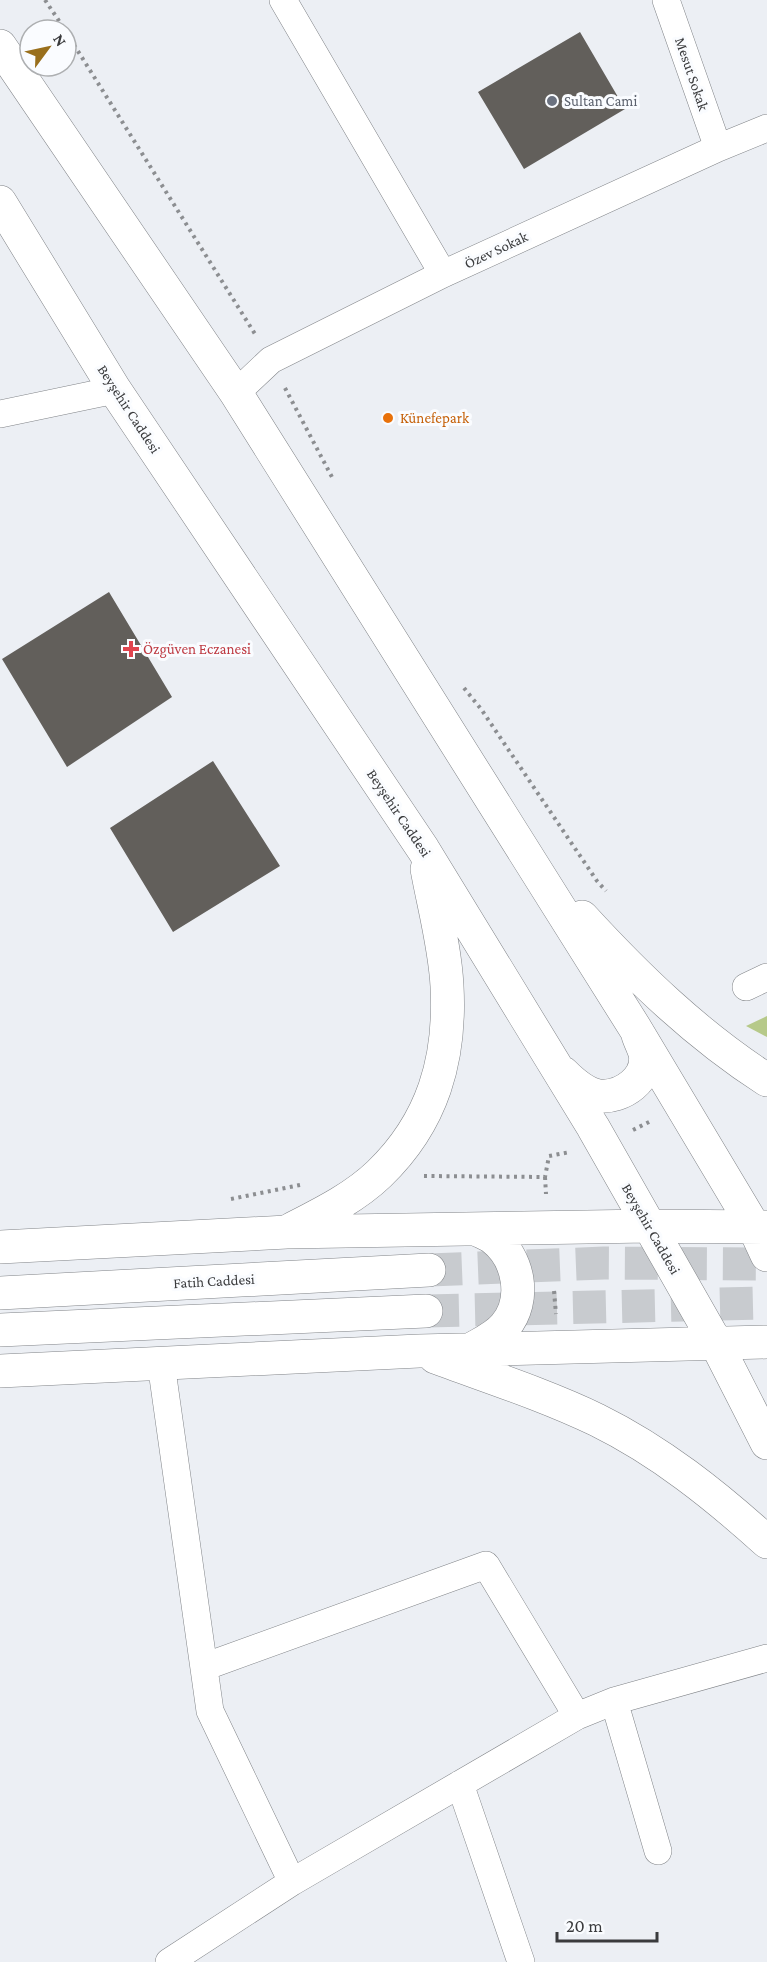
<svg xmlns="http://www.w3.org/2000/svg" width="767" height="1962" font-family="'Crimson Pro',serif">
  <rect width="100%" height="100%" fill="#eceff4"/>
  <path fill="#b6c989" d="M767,1016V1037L746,1026Z"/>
  <path fill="#625f5b" d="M580,32L625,109L524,169L478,92Z
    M109,592L172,697L67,767L2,659Z
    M213,761L280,866L173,932L110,828Z"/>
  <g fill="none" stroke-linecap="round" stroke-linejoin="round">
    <path stroke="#c8cbcf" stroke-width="33" stroke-dasharray="33 16" stroke-linecap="butt" d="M429,1270L604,1263L767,1264
      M426,1311L767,1303"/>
    <defs>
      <path id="street" d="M283,0L443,274
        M666,0L718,148
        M236,393L271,360L443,274L718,148L767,128
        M0,414L115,390
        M746,987L767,977
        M161,1363L210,1711L292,1882
        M204,1667L486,1565L577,1716
        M614,1701L658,1851
        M460,1784L521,1962
        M169,1962L292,1882L577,1716L614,1701L767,1658"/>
      <path id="primary" d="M0,1293L429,1270
        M0,1330L426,1311
        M716,1343L767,1443"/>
      <path id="highway" d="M0,46L236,393L635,1028L754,1227L767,1255
        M0,202L115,390L423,849L593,1127L716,1343
        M582,917C638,978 697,1035 767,1080
        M563,1073C572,1082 586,1094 599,1096C622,1098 650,1079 645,1053C643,1047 640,1041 638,1035
        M290,1230C321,1214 354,1198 379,1174C433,1122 451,1059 447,986C445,947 434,907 427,869
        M0,1247L287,1232L649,1226L767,1227
        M470,1350C482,1343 496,1337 505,1326C527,1300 519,1258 493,1238C488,1234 481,1232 476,1229
        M435,1357C489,1377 545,1395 597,1420C660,1451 715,1495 767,1542
        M0,1371L419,1351L767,1342"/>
    </defs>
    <use href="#street" stroke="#818488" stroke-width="28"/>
    <use href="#primary" stroke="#818488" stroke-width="34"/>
    <use href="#highway" stroke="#818488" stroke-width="34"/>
    <path stroke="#8c8e91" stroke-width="4" stroke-dasharray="3 4.5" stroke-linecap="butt" d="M45,0L65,30
      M66,32L255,334
      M285,388L333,479
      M464,688L481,709L597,881L606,891
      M633,1130L653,1120
      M424,1176L545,1177L549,1156L570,1152
      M545,1177L546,1194
      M231,1199L300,1185
      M554,1291L556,1314"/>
    <use href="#street" stroke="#fff" stroke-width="27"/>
    <use href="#primary" stroke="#fff" stroke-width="33"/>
    <use href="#highway" stroke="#fff" stroke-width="33"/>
  </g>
  <circle fill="#6b7280" stroke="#fafcff" stroke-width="2" cx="552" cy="101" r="6"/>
  <circle fill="#e8710a" stroke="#fafcff" stroke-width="2" cx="388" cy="418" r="6"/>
  <path fill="#e0444e" stroke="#fafcff" stroke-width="2" d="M128 640h6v6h6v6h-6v6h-6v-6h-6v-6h6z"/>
  <g text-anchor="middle" stroke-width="6" stroke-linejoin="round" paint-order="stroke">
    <g font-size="15" fill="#3a3b3d" stroke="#fafcff">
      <text transform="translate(692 74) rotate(71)" y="5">Mesut Sokak</text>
      <text transform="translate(496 250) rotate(-25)" y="5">Özev Sokak</text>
      <text transform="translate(129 409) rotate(57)" y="5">Beyşehir Caddesi</text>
      <text transform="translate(399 813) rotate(56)" y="5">Beyşehir Caddesi</text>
      <text transform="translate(651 1229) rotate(60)" y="5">Beyşehir Caddesi</text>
      <text transform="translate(214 1281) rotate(-3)" y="5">Fatih Caddesi</text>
    </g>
    <g font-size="15" fill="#5b616d" stroke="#fafcff" text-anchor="start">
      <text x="564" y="106">Sultan Cami</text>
    </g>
    <g font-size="15" fill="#c56008" stroke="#fafcff" text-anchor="start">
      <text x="400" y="423">Künefepark</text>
    </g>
    <g font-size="15" fill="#be3a42" stroke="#fafcff" text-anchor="start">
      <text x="143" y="654">Özgüven Eczanesi</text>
    </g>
  </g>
  <g transform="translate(48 48) rotate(57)"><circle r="28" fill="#fafcff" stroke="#adafb1" stroke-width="1.5"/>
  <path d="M0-4.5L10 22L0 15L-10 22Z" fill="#996f1c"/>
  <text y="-9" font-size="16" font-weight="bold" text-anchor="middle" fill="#3a3b3d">N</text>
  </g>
  <path d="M557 1932v9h100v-9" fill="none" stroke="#3a3b3d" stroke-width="3"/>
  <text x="566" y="1932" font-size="18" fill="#3a3b3d" stroke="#fafcff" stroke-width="4.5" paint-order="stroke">20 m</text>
</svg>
